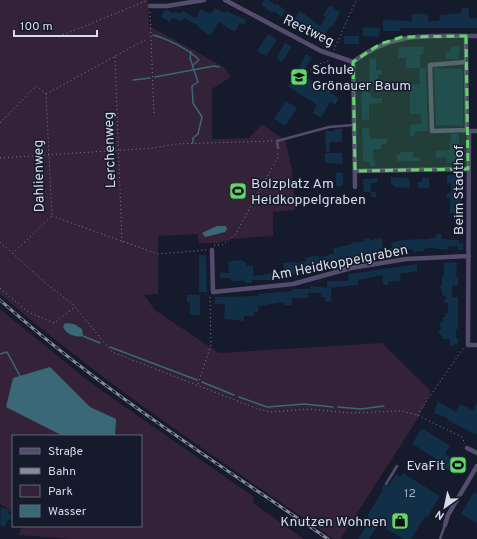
<svg xmlns="http://www.w3.org/2000/svg" width="477" height="539" font-family="Overpass,sans-serif">
  <rect width="100%" height="100%" fill="#151a2c"/>
  <path fill="#342238" d="M0,0H148L149,26L224,67L231,77L212,89V139L249,138L262,124L285,140L292,170L295,210L273,212V236L230,239L219,243H199L198,234L158,236V294L144,295L155,310L219,353L382,343L431,391L420,415L341,538L342,539H334C220,460 105,385 0,294Z
    M0,309L91,383L254,497L253,503L304,539H72L19,535L21,526H141V436H13V512L0,504Z"/>
  <path fill="#3a6877" d="M217,226H226L227,229L225,232L205,237L202,233Z
    M65,323L74,324L82,329L83,336C76,338 66,334 63,327Z
    M50,367L90,407L116,419L115,436H63L6,407L13,378Z"/>
  <g fill="none" stroke-linecap="round" stroke-linejoin="round">
    <path stroke="#3a6877" stroke-width="1.5" d="M153,35C168,39 188,49 199,60L193,65
      M191,52L190,58L198,82L192,86L193,103L202,117L198,134L193,138V143
      M155,77L214,66L219,67
      M133,80L150,78
      M83,336L100,343
      M110,347L197,380
      M0,354L7,352L20,376
      M202,382L234,395
      M239,397L267,407L304,404L333,407
      M338,407L361,409L384,406"/>
  </g>
  <path fill="#112f46" d="M264,0H268L275,5L276,3L286,11L281,17L274,11L272,13L261,4Z
    M330,5L340,13L332,27L330,26L322,38L295,18L300,11L320,26L326,17L323,15Z
    M215,8L225,13L226,11L247,20L244,25L240,23L235,32L219,22L210,36L198,27L199,26L184,18L182,21L172,18L170,22L161,17L165,10H167L174,13L175,11L180,14L182,11L196,18L200,9L211,14Z
    M462,8H469V18H477V28H400V31H383V20L412,21V14H423L428,16V21H439L440,15L461,13Z
    M363,27L380,28L379,37L363,36Z
    M268,34L277,40L266,56L257,51Z
    M344,36H359V44H344Z
    M285,43L292,46L282,62L276,58Z
    M460,46L458,59H446V52H450L451,47Z
    M399,47H424L423,55H420V68H406V58H398Z
    M306,54L312,58L301,74L339,98L335,105L330,102L321,118L313,113L317,105L288,87Z
    M370,58L376,59V70H382V75H378V83H369Z
    M426,68L428,131H415V136H410V125L421,124V114H410V85L420,84L419,69Z
    M434,68L463,69V126L436,125Z
    M361,82H369V93H371V98H382V103L369,104V120H362Z
    M286,101L297,108L285,126L274,119Z
    M362,128H369L370,138L387,139V144H381V149H373V159H375V166H370V162H363Z
    M335,129H342V142H329L330,152H326L325,131H335Z
    M451,134H459V163H447V157L436,158V151L450,150Z
    M400,152H413V157H420V161H397V155H400Z
    M325,153H342L343,164L325,163Z
    M336,173H343V186H336Z
    M447,175H459L460,187H463L460,213H450V198H447V193H451V183H447Z
    M391,177L409,178L410,188L394,187V185H391Z
    M377,178V183H370L371,192H376V197H371V192H364L363,179Z
    M422,178H429V188H418V182H422Z
    M436,234H441L442,239L459,240V243H463V250H458V246L448,247L447,250L430,248L424,249V251L414,252L413,250L411,249L389,254V248H392L391,243L402,240L426,239L437,237Z
    M370,238V240L382,238L383,248L379,249L380,256L303,274L302,272L292,275L293,277L278,280V277L270,280H252V283H245V281H231V278H220V273H229L228,261L243,260V262H246V265L253,266V276L275,273L284,270L283,263L296,262V263L306,261L305,258L310,257L319,255V258L334,253V248L352,244V242H364V239Z
    M199,255H206L207,292H199Z
    M455,262L457,263L456,277H458V285H452V297H458V329H456V338H458V344L450,346V339H443L438,331L441,329L440,322H443V317H445V313H448V303H444L446,296H443L440,286H442V276H444V263Z
    M417,264V271L400,274L401,281L388,282V285H383V275L358,280V285L327,288V281H348L349,274Z
    M311,286L331,288V301H325V297H321V293H308V298H292V305H284V302L258,306V312H254V316H244V321L224,319L225,304H215V297L259,296L258,294L292,291V289H311Z
    M187,295H200V315H192L190,313V302H187Z
    M438,401L456,412L460,404L473,410L477,402V435L447,420L448,418L434,413Z
    M422,428L450,446L445,454L463,465L457,475L439,464L441,462L412,444Z
    M403,473L440,496L427,518L425,517L411,539H403L379,524L369,539H358L371,519L367,516L383,490L381,489L384,485L388,486L396,474L401,477Z
    M474,492L477,494V523L461,514Z
    M1,507L10,510L9,514H13V519L8,520L4,527L0,525Z"/>
  <g fill="none" stroke-linecap="round" stroke-linejoin="round">
    <path stroke="#7a7f8f" stroke-width="1" stroke-dasharray="1 3" stroke-linecap="butt" d="M150,12L154,116
      M63,35L148,0
      M334,50L356,0
      M115,57L122,242
      M303,70L308,72L316,65L331,60
      M328,91L348,89
      M46,94L145,40
      M0,123L36,86L46,94L52,216L12,254
      M0,158L154,148L176,144L273,141
      M52,216L158,254L206,250
      M0,242L43,281L75,306
      M214,245H222L235,235L277,159L278,152
      M0,288L28,312L54,323L75,307L112,352L258,409L271,412L308,409L351,413L402,411L417,415L462,437L465,444
      M198,384L211,345L210,297
      M417,415L464,347"/>
    <path stroke="#544c6c" stroke-width="2.5" d="M278,148L277,141L329,127L353,125
      M386,484L397,466
      M440,539L445,525"/>
    <path stroke="#544c6c" stroke-width="4.5" d="M225,0L321,51L353,62C393,31 428,36 477,36
      M150,6H167L204,0
      M466,36L467,130L469,131L468,345H477
      M353,62L355,187
      M466,62L430,65L432,131L467,130
      M469,131H477
      M355,171L468,169
      M212,250L213,292L293,284L351,268L406,259L469,256
      M467,448L477,453
      M445,525L448,515L477,466"/>
    <defs>
      <path id="rail" d="M0,300C101,390 216,462 328,539"/>
    </defs>
    <use href="#rail" stroke="#878c9b" stroke-width="3"/>
    <use href="#rail" stroke="#151a2c" stroke-width="1.5" stroke-dasharray="4.5" stroke-linecap="butt"/>
  </g>
  <path fill="#61d46a" fill-opacity="0.2" stroke="#61d46a" stroke-width="3" stroke-dasharray="8 5" stroke-linejoin="round" d="M466,36L468,169L355,171L353,62L380,44L402,37Z"/>
  <defs>
    <symbol id="school-square" viewBox="-11 -11 22 22"><rect x="-9" y="-9" width="18" height="18" rx="4" fill="#61d46a" stroke="#151a2c"/><path d="M0-5L7-2L0 1L-7-2ZM-4 1L0 2.5L4 1V4Q0 6-4 4Z" fill="#111"/></symbol>
    <symbol id="stadium-square" viewBox="-11 -11 22 22"><rect x="-9" y="-9" width="18" height="18" rx="4" fill="#61d46a" stroke="#151a2c"/><path d="M0-5a6.5 5 0 1 0 0 10a6.5 5 0 1 0 0-10ZM-3.5-1.8h7v3.6h-7Z" fill="#111"/></symbol>
    <symbol id="shop-square" viewBox="-11 -11 22 22"><rect x="-9" y="-9" width="18" height="18" rx="4" fill="#61d46a" stroke="#151a2c"/><path d="M-5-2.5h2.3a2.7 3.5 0 0 1 5.4 0H5L5.5 6h-11ZM-1.5-2.5h3a1.5 2.3 0 0 0-3 0Z" fill="#111"/></symbol>
  </defs>
  <g fill-rule="evenodd">
    <use href="#school-square" x="289" y="67" width="20" height="20"/>
    <use href="#stadium-square" x="228" y="181" width="20" height="20"/>
    <use href="#stadium-square" x="448" y="455" width="20" height="20"/>
    <use href="#shop-square" x="390" y="511" width="20" height="20"/>
  </g>
  <g text-anchor="middle" stroke-width="3" stroke-linejoin="round" paint-order="stroke">
    <g font-size="12" fill="#a5b0c0">
      <text x="410" y="497">12</text>
    </g>
    <g font-size="14" fill="#d6dbe8" stroke="#151a2c">
      <text transform="translate(309 30) rotate(26)" y="5">Reetweg</text>
      <text transform="translate(109 150) rotate(-92)" y="5">Lerchenweg</text>
      <text transform="translate(38 176) rotate(-91)" y="5">Dahlienweg</text>
      <text transform="translate(458 190) rotate(-90)" y="5">Beim Stadthof</text>
      <text transform="translate(339 262) rotate(-11)" y="5">Am Heidkoppelgraben</text>
    </g>
    <g font-size="14" fill="#d6dbe8" stroke="#151a2c" text-anchor="start">
      <text x="312" y="74">Schule<tspan x="312" dy="16">Grönauer Baum</tspan></text>
      <text x="251" y="188">Bolzplatz Am<tspan x="251" dy="16">Heidkoppelgraben</tspan></text>
      <text x="445" y="470" text-anchor="end">EvaFit</text>
      <text x="387" y="526" text-anchor="end">Knutzen Wohnen</text>
    </g>
  </g>
  <rect x="12" y="435" width="130" height="92" fill="#151a2c" stroke="#626777"/>
  <rect x="20" y="448" width="20" height="6" fill="#544c6c" stroke="#626777"/>
  <text x="48" y="455" font-size="12" fill="#d6dbe8">Straße</text>
  <rect x="20" y="468" width="20" height="6" fill="#878c9b" stroke="#626777"/>
  <text x="48" y="475" font-size="12" fill="#d6dbe8">Bahn</text>
  <rect x="20" y="485" width="20" height="12" fill="#342238" stroke="#626777"/>
  <text x="48" y="495" font-size="12" fill="#d6dbe8">Park</text>
  <rect x="20" y="505" width="20" height="12" fill="#3a6877" stroke="#626777"/>
  <text x="48" y="515" font-size="12" fill="#d6dbe8">Wasser</text>
  <g transform="translate(445 507) rotate(213)" stroke="#151a2c" stroke-width="3" paint-order="stroke">
  <path d="M0-3L7 15L0 10L-7 15Z" fill="#d6dbe8"/>
  <text y="-6" font-size="11" font-weight="bold" text-anchor="middle" fill="#d6dbe8">N</text>
  </g>
  <path d="M14 30v6h83v-6" fill="none" stroke="#d6dbe8" stroke-width="2"/>
  <text x="20" y="30" font-size="12" fill="#d6dbe8" stroke="#151a2c" stroke-width="3" paint-order="stroke">100 m</text>
</svg>
